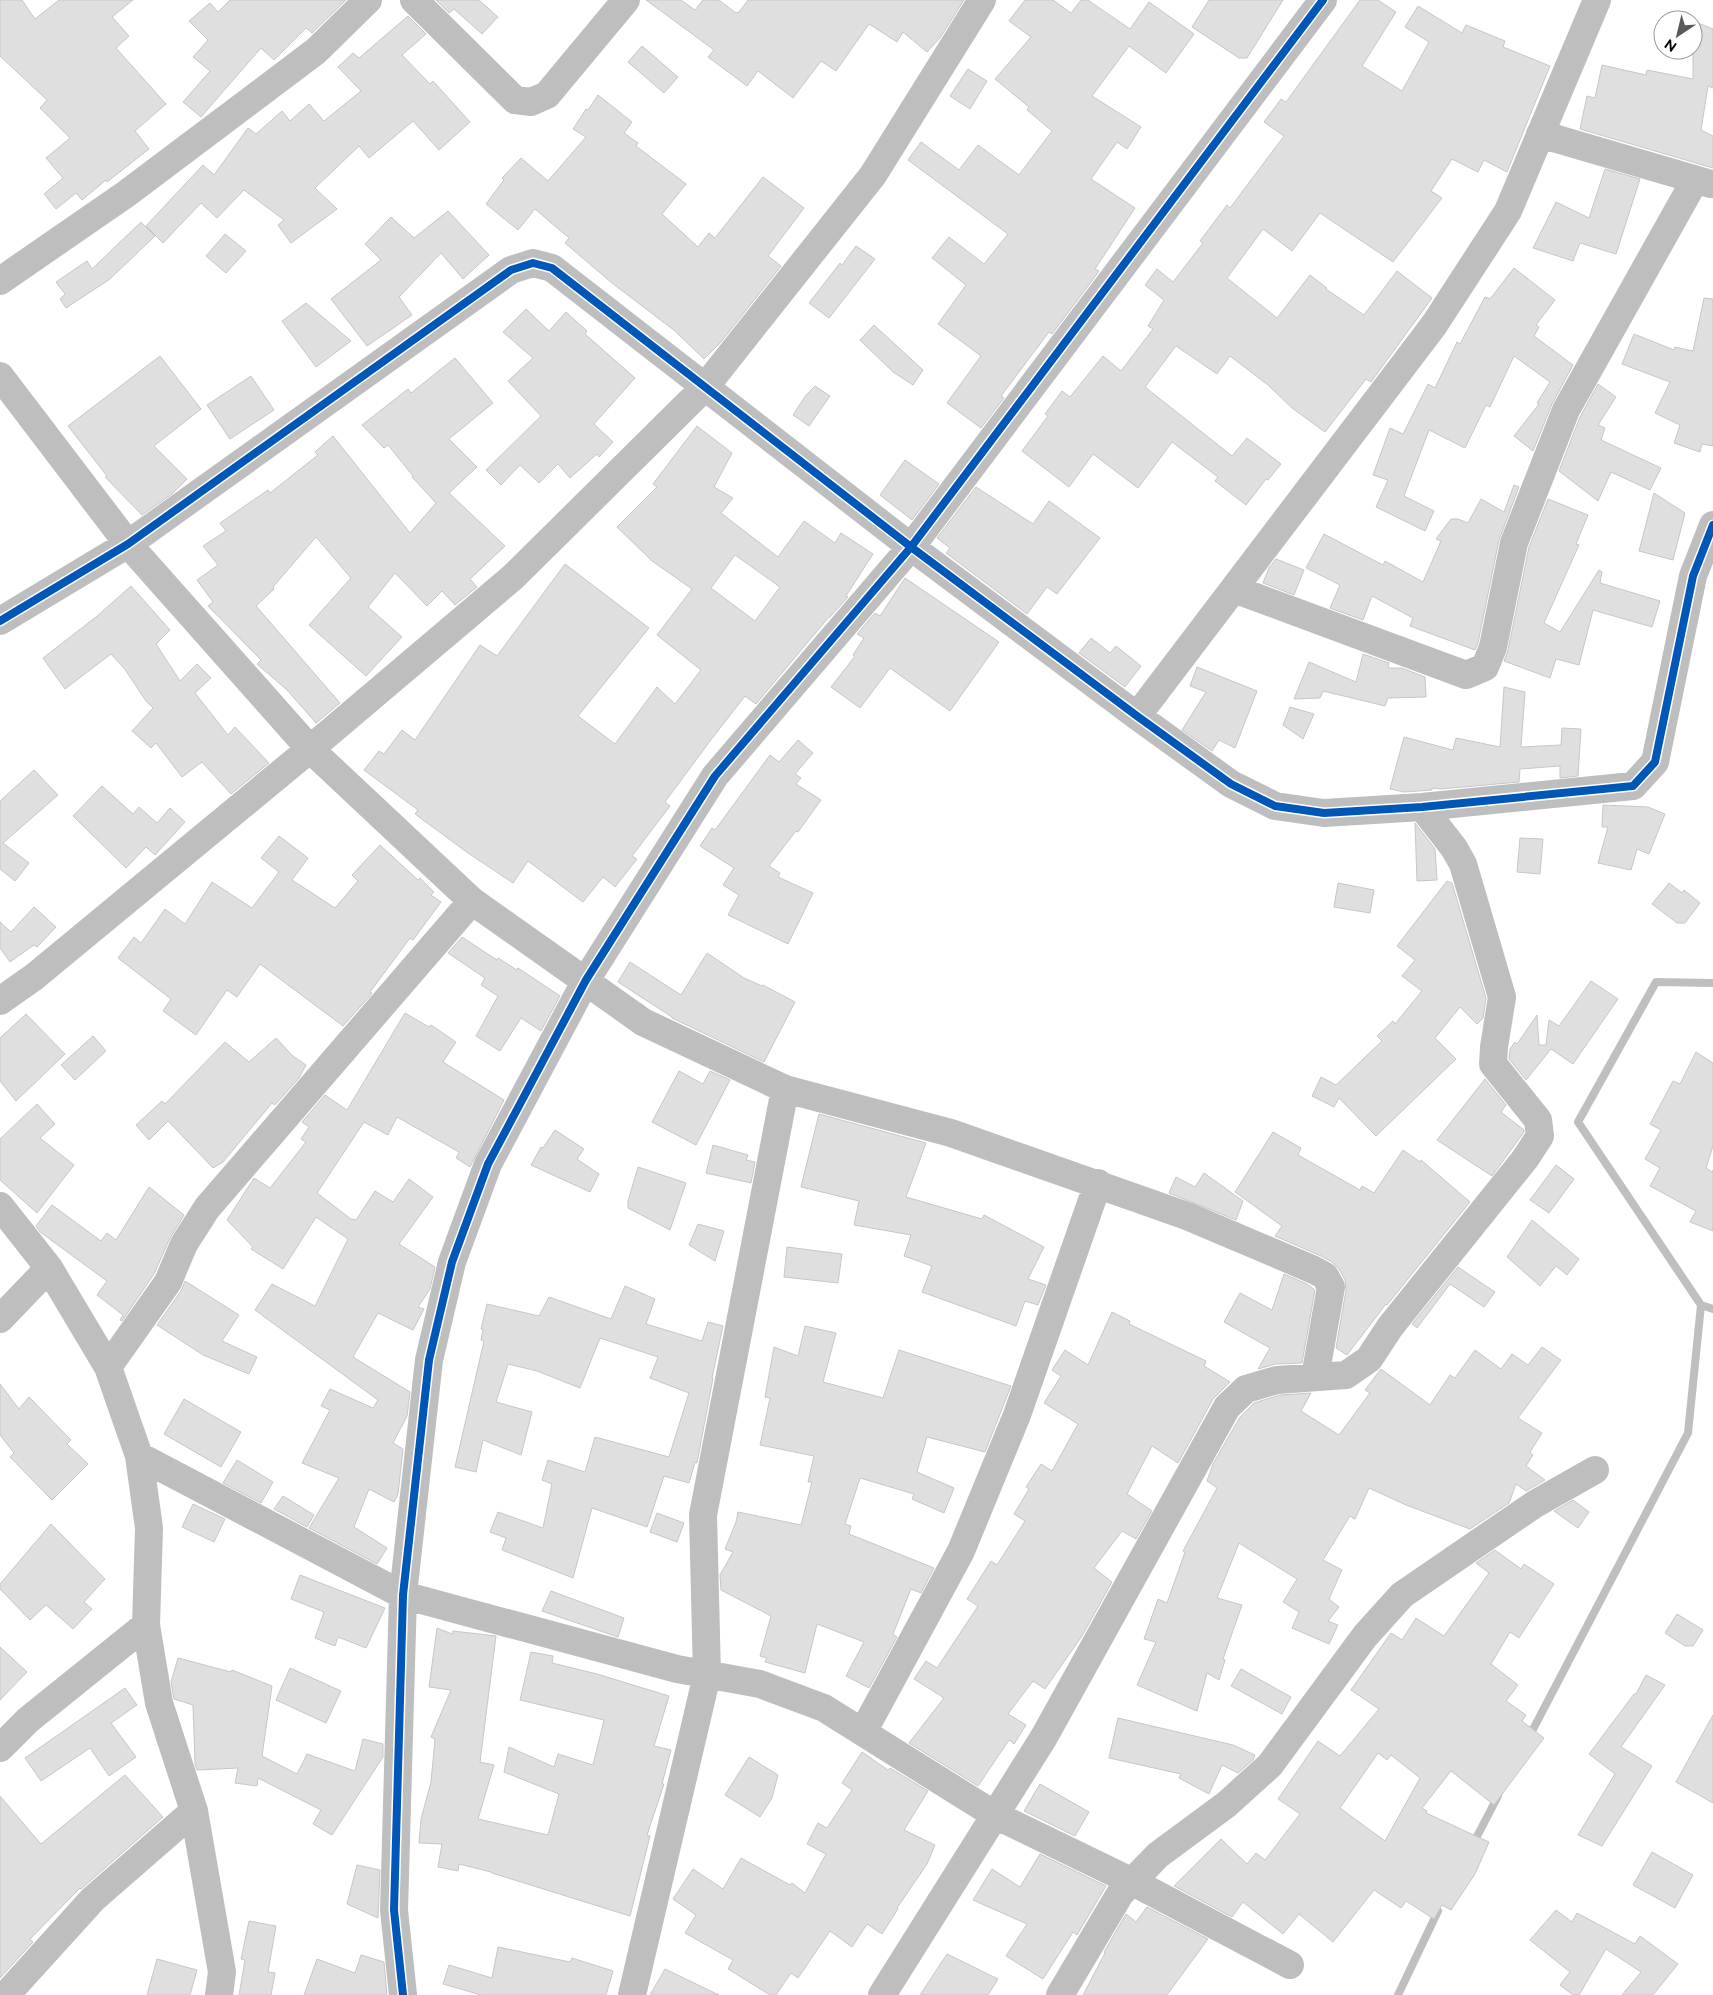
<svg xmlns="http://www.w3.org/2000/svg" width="1713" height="1995" font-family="Raleway,sans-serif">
  <rect width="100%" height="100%" fill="#fff"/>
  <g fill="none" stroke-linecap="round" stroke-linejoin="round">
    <path stroke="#bfbfbf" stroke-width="8" d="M1701,1305L1713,1309
      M1529,1737L1688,1433L1701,1305L1578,1122L1656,982L1713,983
      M1472,1846L1498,1796
      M1398,1995L1438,1911"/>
  </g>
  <path fill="#dfdfdf" stroke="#c7c7c7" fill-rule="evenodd" d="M0,0H22L35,19L59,0H133L112,17L129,36L116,48L166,104L135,131L149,149L107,182L106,180L82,200L76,193L56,209L44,194L63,178L46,158L70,138L40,108L47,100L0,56Z
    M230,0H346L312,33L306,28L274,60L261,48L201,117L183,102L210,71L193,57L208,40L189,21L210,3L218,12Z
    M436,0H479L498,17L482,34L454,9L449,13Z
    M646,0H681L695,10L703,0H719L736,13L739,12L748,0H964L940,38L927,52L903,32L897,42L869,24L836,71L821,61L793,98L758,71L747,86L708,57L714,50Z
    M1025,0H1053L1071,13L1081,0H1088L1130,29L1149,2L1194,34L1166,73L1129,46L1092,96L1141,127L1127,149L1117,142L1091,179L1135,208L1095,269L1099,271L1097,274L1052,334L1049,332L1001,396L1004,398L981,428L947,403L981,356L938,324L966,285L932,258L949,237L984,264L1008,234L908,160L921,142L959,170L978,145L1019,175L1052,131L1027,110L1029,107L995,79L1031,37L1009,21Z
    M1209,0H1283L1247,58H1239L1192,27Z
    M1360,0H1378L1396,12L1362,66L1402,91L1429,42L1405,27L1418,6L1462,33L1466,25L1505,41L1503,47L1550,66L1507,172L1484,160L1478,172L1452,159L1431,191L1442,198L1393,262L1320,213L1292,251L1263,229L1227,278L1277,318L1310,275L1327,288L1326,289L1364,315L1397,271L1432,298L1371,382L1366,379L1325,432L1292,408L1268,385L1230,356L1217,374L1176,346L1145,387L1232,456L1247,438L1281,464L1268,480L1266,479L1246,505L1215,481L1218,477L1172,442L1138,488L1093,454L1069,487L1022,451L1048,416L1045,414L1062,391L1070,397L1103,356L1121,371L1153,329L1148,326L1164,300L1145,285L1157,269L1173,282L1203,243L1200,241L1227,205L1230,208L1284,136L1264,122L1281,99L1286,102Z
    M408,16L426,34L402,55L430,84L433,81L470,122L439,150L413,121L369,158L359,146L315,188L337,209L291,243L278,225L284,220L244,190L217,218L201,203L163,243L146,226L203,165L214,175L248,128L256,134L282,111L290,121L309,104L324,121L361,91L338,67L353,53L359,58Z
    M1693,21L1713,29V88L1708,86L1701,130L1713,136V168L1580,129L1587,96L1595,98L1602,65L1646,75L1647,70L1693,79Z
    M642,46L678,77L664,93L628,62Z
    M968,69L987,81L970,109L950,96Z
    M598,95L632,122L624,133L638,143L636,146L686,184L662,214L698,247L709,233L715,238L763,177L804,208L768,256L781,266L721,342L704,359L675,331L612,283L565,243L569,238L535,209L518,230L486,204L504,180L502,178L521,158L548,181L586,137L573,129L586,109L588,110Z
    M1605,169L1640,179L1616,254L1580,243L1573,261L1533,248L1556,202L1589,218Z
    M448,211L489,255L463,279L441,253L399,297L412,315L367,346L331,299L381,260L365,244L391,217L414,238Z
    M141,222L155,236L110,279L66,308L60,299L65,294L56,282L87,261L92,269Z
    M225,234L246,251L226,273L206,256Z
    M856,246L875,259L829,318L809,303L840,263L842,265Z
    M1514,268L1555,300L1536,325L1539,327L1534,336L1573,365L1552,404L1533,451L1514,436L1539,404L1537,403L1550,382L1514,356L1490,407L1486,405L1465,448L1429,430L1404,496L1434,511L1425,531L1376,507L1388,480L1373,475L1390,428L1403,434L1428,384L1435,388L1457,342L1460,344L1485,297L1490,299Z
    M1704,298L1713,299V446L1702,444L1700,452L1674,443L1680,425L1655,413L1670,382L1622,364L1634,334L1674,350L1675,347L1693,351Z
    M306,303L351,341L316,367L282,321Z
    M526,309L549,331L566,312L587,331L585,334L635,378L594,424L613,442L599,457L597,454L570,478L558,464L539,483L520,465L501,485L486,470L541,416L508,381L533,358L503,332Z
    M874,325L923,370L913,385L893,372L860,340Z
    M160,356L201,409L154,446L187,479L172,494L142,515L105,477L107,476L68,426Z
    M455,358L493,403L449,439L477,467L449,493L505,546L470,579L477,587L455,605L442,591L427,606L395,573L368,607L402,637L366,676L309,625L351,578L316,537L273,587L274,589L256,606L340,703L316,723L287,690L257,664L261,660L208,606L213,602L197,580L218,565L203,546L226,531L220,523L268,490L270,493L318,455L315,452L333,436L410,533L436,503L412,477L413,476L388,445L384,448L362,425L408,389L411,393Z
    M251,376L274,410L230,439L207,405Z
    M1598,384L1616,397L1598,425L1605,428L1601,440L1661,468L1650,490L1611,472L1598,501L1559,471L1580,417Z
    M815,386L830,396L809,426L793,415L806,395Z
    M697,426L732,453L714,487L733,498L721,513L778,557L804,521L835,543L841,533L873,554L846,596L848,597L830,617H829L756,704L745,696L710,741L665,802L670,806L632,856L637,859L615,887L603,877L583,902L528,861L513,883L468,853L415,814L418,810L364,770L379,751L384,754L402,730L415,740L480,645L497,656L565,564L649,628L578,716L615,744L657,687L675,704L701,670L657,635L692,589L652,561L617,527L657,487L653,484ZM735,555L780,587L755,621L711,588Z
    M905,460L939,484L912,520L880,495Z
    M1514,485L1519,487L1499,540L1478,643L1475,650L1410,626L1413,618L1372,596L1363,620L1330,608L1340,585L1306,568L1324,534L1383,565L1385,561L1423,582L1441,541L1436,539L1451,519H1458L1468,523L1481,499L1504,512Z
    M976,487L1033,524L1049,501L1100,538L1057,594L1047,587L1027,614L946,553L950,548L937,538Z
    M1654,493L1685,513L1673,560L1639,551Z
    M1548,499L1588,515L1576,544L1579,545L1544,623L1560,632L1599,570L1602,572L1600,583L1660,601L1652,627L1593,610L1579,665L1556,659L1550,678L1504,661L1508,650L1529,547Z
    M1276,559L1304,570L1294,595L1263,583L1269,568Z
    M905,578L999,642L950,711L890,668L860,708L831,687L855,656L853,655L864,638L857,634L875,613L880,616Z
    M131,586L170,630L156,644L180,681L197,664L211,678L195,693L228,735L235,727L269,763L231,794L202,762L182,777L156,743L151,748L132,731L153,708L146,701L124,668L111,654L65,689L43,658L96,617Z
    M1091,638L1110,653L1116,646L1141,666L1125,687L1079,653Z
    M1363,654L1389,663L1388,668H1402L1425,677L1426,697L1388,698L1385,706L1323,691L1320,698L1294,699L1309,662L1356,682Z
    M1197,667L1257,691L1235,748L1219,740L1212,751L1182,730L1206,692L1190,686Z
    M1504,687L1525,692L1521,747L1561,745L1562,728L1581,729L1578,776L1560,778V766L1520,769L1519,782L1441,789L1432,788V790L1404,792L1390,789L1404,737L1453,750L1456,738L1500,747Z
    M1290,707L1314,714L1303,739L1283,725Z
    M798,740L813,753L795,774L801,778L796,784L821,800L798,832L796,831L769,866L780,873L778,877L813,893L788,944L728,915L739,895L723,885L734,868L700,846L712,828L715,830L770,755L779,762Z
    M34,770L58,795L3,843L29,863L15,881L0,869V801Z
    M102,786L133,814L139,807L157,823L170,808L185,822L155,855L146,847L126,868L73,816Z
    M1603,805L1648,807L1665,814L1649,854L1637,849L1631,870L1598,863L1608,827H1602Z
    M1415,823L1435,849L1437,880L1417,881Z
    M279,836L308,858L292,880L335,908L358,881L352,875L380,845L418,880L420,878L434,892L431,895L441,902L413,940L410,938L370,992L372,993L369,997L343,1026L260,964L237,997L227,990L196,1035L163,1011L171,999L118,958L134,937L141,943L165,909L185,924L212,882L252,908L279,872L261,858Z
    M1520,838L1543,839L1540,874L1517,872Z
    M1447,881L1452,883L1486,998L1483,1018L1477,1024L1460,1007L1435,1038L1456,1059L1376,1136L1339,1098L1334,1107L1312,1096L1321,1077L1336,1085L1382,1041L1377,1036L1393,1021L1395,1024L1422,991L1402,976L1415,960L1397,946Z
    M1338,883L1374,890L1370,913L1334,907Z
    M1669,883L1682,893L1684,890L1700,903L1685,923H1677L1652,904Z
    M34,907L56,927L37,947L34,945L10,962L0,948V922L11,932Z
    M462,937L497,960L498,958L517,970L518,968L560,996L541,1031L521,1018L500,1051L476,1036L498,996L481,985L485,978L448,953Z
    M707,953L744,978L762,986L763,985L795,1002L764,1062L672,1018V1017L618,982L630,962L681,995Z
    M1591,981L1618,999L1573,1064L1551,1049L1526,1080L1509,1059L1510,1049L1515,1042L1517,1044L1537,1015L1539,1045H1546L1549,1020L1559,1026Z
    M405,1013L429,1027L431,1025L456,1042L443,1062L504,1100L470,1167L456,1158L459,1152L397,1117L388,1135L364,1122L317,1193L351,1219L356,1220L375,1191L393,1202L409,1179L433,1197L399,1244L435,1267L430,1289L418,1307L424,1309L413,1330L378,1313L353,1357L410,1392L407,1416L393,1443L403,1449L398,1494L394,1502L369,1489L354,1527L387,1548L377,1564L309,1528L339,1478L302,1463L330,1410L321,1406L330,1389L373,1408L378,1400L255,1310L272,1284L315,1306L348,1239L316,1217L283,1269L251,1249L253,1247L227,1220L254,1178L270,1188L306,1142L301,1139L309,1127L302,1122L325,1095L347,1110Z
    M26,1014L65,1054L16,1101L0,1081V1038Z
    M93,1036L106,1051L75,1080L61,1065Z
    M276,1038L293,1056L306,1065L299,1078L275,1105L272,1103L223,1162L213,1168L168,1121L149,1140L136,1125L162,1101L165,1104L225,1042L249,1062Z
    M1696,1052L1713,1063V1146L1706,1168L1712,1172L1713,1170V1231L1690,1222L1696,1211L1650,1186L1660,1168L1645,1159L1661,1130L1650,1124L1673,1081L1680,1084Z
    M679,1071L703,1084L710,1071L730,1080L696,1145L652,1122Z
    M1485,1079L1506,1105L1501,1112L1524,1130V1132L1492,1176L1437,1140Z
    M37,1104L55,1124L40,1138L74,1165L37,1213L0,1180V1139Z
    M819,1114L926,1143L906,1197L982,1219L984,1215L1044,1247L1028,1279L1046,1285L1038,1305L1025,1301L1016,1326L922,1292L932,1266L904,1256L911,1235L854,1225L859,1201L801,1187Z
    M555,1130L584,1149L577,1159L599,1174L590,1192L531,1165L541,1147L543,1148Z
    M1273,1132L1301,1148L1298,1155L1360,1190L1362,1186L1374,1193L1403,1150L1420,1162L1421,1160L1470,1202L1387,1305L1386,1304L1347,1355L1336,1348L1346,1290L1345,1280L1339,1269L1332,1262L1321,1256L1275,1236L1282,1226L1235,1192Z
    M713,1145L748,1155L746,1160L755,1162L751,1183L706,1173Z
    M1556,1165L1574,1179L1549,1213L1530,1200Z
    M638,1167L686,1183L670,1230L628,1208V1201Z
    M1204,1173L1243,1201L1236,1220L1169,1193L1176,1177L1195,1187Z
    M149,1187L184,1215L170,1238L154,1274L122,1321L120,1320L123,1315L97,1295L107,1281L40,1232L36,1226L52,1205L101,1241L107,1233L116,1240Z
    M1532,1220L1579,1259L1567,1275L1556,1266L1540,1286L1507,1257Z
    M698,1224L724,1231L715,1261L689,1245Z
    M787,1247L842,1254L838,1283L784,1277Z
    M1458,1267L1495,1292L1484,1307L1450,1284L1417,1328L1412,1324Z
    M1284,1274L1307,1284L1315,1290L1302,1363L1276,1364L1258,1369L1270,1348L1224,1322L1240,1293L1272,1310Z
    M185,1281L239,1315L222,1341L257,1357L249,1374L203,1355L157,1325L181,1291Z
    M625,1286L655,1299L646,1324L702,1341L708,1322L723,1326L712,1378H713L697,1463L695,1462L689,1483L664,1476L647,1527L592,1508L573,1578L502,1550L506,1538L490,1532L498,1512L543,1528L552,1484L542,1480L548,1460L585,1472L595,1437L669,1457L689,1393L650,1378L658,1357L600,1338L580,1388L537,1371L508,1364L496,1402L532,1412L521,1455L483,1440L476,1472L455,1467L484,1341L481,1340L483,1329H481L487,1304L539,1316L549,1297L611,1319Z
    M1112,1312L1130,1321L1129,1324L1206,1361L1204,1366L1230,1382L1213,1399L1178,1463L1152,1446L1127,1494L1152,1511L1136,1539L1122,1531L1094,1568L1112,1582L1082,1636L1045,1689L1033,1681L1008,1714L1026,1725L1014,1744L1009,1740L978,1786L909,1743L944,1698L914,1679L926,1661L937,1668L978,1606L967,1599L991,1561L997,1565L1025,1521L1014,1514L1029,1489L1026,1487L1041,1464L1052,1471L1078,1424L1044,1403L1061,1376L1052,1370L1065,1350L1088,1365Z
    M805,1326L836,1333L823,1382L883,1398L899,1350L1011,1386L985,1452L927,1437L917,1472L954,1488L944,1513L912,1499L914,1494L860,1478L845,1524L851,1526L849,1534L934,1568L921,1593L911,1589L893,1634L897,1637L869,1688L846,1676L864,1642L817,1624L805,1673L765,1662L767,1658L760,1656L771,1616L721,1590L720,1575L733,1552L725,1549L736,1522L738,1512L801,1525L812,1482H808L814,1456L760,1445L770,1398L765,1397L774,1347L798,1356Z
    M1542,1347L1561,1360L1518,1418L1542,1433L1530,1452L1533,1455L1526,1466L1545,1480L1526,1491L1516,1484L1509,1503L1470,1529L1406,1505L1369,1488L1355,1519L1350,1516L1323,1560L1342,1570L1329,1599L1339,1607L1328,1621L1338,1625L1329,1644L1292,1628L1299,1612L1283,1602L1297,1579L1239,1543L1217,1598L1242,1605L1223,1659L1225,1660L1219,1680L1207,1673L1197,1711L1137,1685L1156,1642L1144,1639L1158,1599L1167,1603L1185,1552L1183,1551L1217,1488L1207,1481L1213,1464L1240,1417L1254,1403L1280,1395L1311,1393L1301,1411L1339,1435L1370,1393L1365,1390L1381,1369L1430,1405L1450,1375L1455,1378L1475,1350L1501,1369L1512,1354L1528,1365Z
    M0,1384L19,1409L29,1397L71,1440L67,1444L88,1464L52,1500L10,1457L14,1453L0,1435Z
    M184,1399L241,1432L221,1467L164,1434Z
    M237,1460L273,1482L261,1503L223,1483Z
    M283,1496L314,1515L307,1527L274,1509Z
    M1573,1500L1589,1512L1578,1528L1554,1511Z
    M193,1504L225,1519L214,1542L182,1527Z
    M657,1513L684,1523L677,1542L650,1532Z
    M51,1524L105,1579L84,1602L92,1609L73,1629L46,1605L30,1620L0,1589V1584Z
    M1495,1550L1521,1569L1524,1564L1554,1584L1519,1638L1510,1632L1491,1664L1518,1685L1506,1701L1526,1715L1522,1721L1544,1738L1494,1805L1451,1771L1422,1808L1427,1811L1426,1813L1489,1842L1475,1874L1451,1910L1442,1905L1434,1919L1406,1901L1401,1908L1374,1890L1333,1942L1299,1914L1283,1934L1243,1902L1232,1917L1174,1886L1221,1839L1247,1864L1256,1853L1265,1860L1300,1814L1278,1799L1318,1741L1340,1756L1379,1709L1351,1690L1391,1633L1402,1640L1416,1618L1444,1636L1489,1573L1476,1563ZM1378,1753L1387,1760L1391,1755L1420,1778L1385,1841L1340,1808Z
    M300,1575L385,1608L366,1648L338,1637L335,1646L315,1638L324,1612L291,1599Z
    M551,1591L624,1618L618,1637L542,1611Z
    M1677,1614L1703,1630L1693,1646H1685L1665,1633Z
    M437,1628L452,1634L453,1631L496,1636L480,1762L494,1765L478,1819L548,1835L559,1794L504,1772L509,1747L554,1767L558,1754L593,1765L604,1720L520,1700L531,1652L553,1656L552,1663L597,1674L669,1696L654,1746L671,1750L662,1784H664L647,1835L650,1836L630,1916L492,1873L491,1872L459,1864L458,1871L438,1867L442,1844L419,1843L421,1819L431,1782L435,1739L431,1737L451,1690L429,1687Z
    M0,1647L27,1672L0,1700Z
    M178,1658L231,1672L232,1670L272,1686L262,1756L297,1774L307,1754L355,1771L363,1739L383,1744V1757L332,1835L313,1824L321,1810L258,1778L257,1786L235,1783L238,1768L197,1770L195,1764L193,1705L174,1699L171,1682Z
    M290,1668L341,1691L326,1723L276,1700Z
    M1241,1669L1291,1697L1282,1714L1231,1686Z
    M1646,1675L1665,1685L1621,1747L1652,1766L1602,1846L1578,1835L1615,1774L1589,1754L1634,1694H1636Z
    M125,1688L137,1705L111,1723L136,1757L109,1776L90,1748L41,1781L25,1758Z
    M1713,1715V1803L1676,1782Z
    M1118,1718L1233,1745L1255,1755L1253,1760L1238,1773L1222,1765L1209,1794L1179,1778L1181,1774L1109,1758Z
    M862,1752L888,1770L890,1768L928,1791L904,1830L935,1845L927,1864L897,1908L898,1909L882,1934L867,1924L852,1947L830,1931L798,1978L791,1973L776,1995H770L728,1969L733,1960L685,1933L696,1915L673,1899L693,1869L723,1889L741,1858L790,1885L792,1883L805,1893L826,1854L807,1844L818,1823L827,1828L852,1790L842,1783Z
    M749,1757L778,1775L772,1798L760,1817L725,1795Z
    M125,1775L163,1817L81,1889L80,1888L30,1939L33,1942L0,1978V1796L41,1844Z
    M1040,1784L1089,1812L1075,1836L1024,1811Z
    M1652,1852L1693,1875L1675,1908L1633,1885Z
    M1040,1854L1106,1886L1077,1935L1073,1932L1043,1979L1006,1956L1027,1924L973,1900L992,1869L1020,1887Z
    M357,1865L380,1870L378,1918L347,1904Z
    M1147,1907L1208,1939L1167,1995H1083L1105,1953L1104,1952L1126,1914L1136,1922Z
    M1556,1910L1572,1922L1577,1913L1635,1944L1640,1936L1678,1964L1653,1995H1622L1641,1972L1606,1949L1579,1995H1573L1560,1985L1570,1972L1530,1940Z
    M249,1921L276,1926L268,1972L275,1973L271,1995H239L245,1960L241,1959Z
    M498,1947L570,1962L572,1958L613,1971L606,1995H481L443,1984L449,1965L492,1978Z
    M947,1954L998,1979L988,1995H920Z
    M361,1955L384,1962L387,1995H304L317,1959L355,1973Z
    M157,1959L197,1970L190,1995H147Z
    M665,1969L719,1995H650Z"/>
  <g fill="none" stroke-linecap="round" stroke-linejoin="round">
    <path stroke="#bebebe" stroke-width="28" d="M414,0L515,100L531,102L547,95L626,0
      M1540,134L1711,184
      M0,281L126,194L316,51L368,0
      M0,376L128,544L310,749L472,901L643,1022L785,1089L951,1133L1187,1216L1314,1270L1325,1276L1331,1287L1315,1377
      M1234,589L1466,675L1485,667L1493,647L1514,543L1566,410L1695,180
      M0,621L128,544L511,270L533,263L552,268L911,547L1137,716L1231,784L1275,806L1324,813L1422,807L1633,786L1655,762L1693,576L1713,525
      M1137,716L1434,325L1508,211L1597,0
      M0,1001L34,977L310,749L513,577L705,387L873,175L982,0
      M0,1206L49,1268L108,1367L139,1456L149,1528L146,1625L159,1703L194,1811L222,1972L219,1995
      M0,1319L49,1268
      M108,1367L168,1282L184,1244L207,1208L472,901
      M139,1456L403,1595L677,1669L760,1684L824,1708L995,1815L1133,1882L1290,1965
      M863,1732L961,1551L1017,1415L1098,1183
      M0,1748L28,1720L146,1625
      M6,1995L93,1899L194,1811
      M403,1995L394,1910L403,1595L429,1360L452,1262L488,1164L586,980L715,776L911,547L1323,0
      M632,1995L707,1675L703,1515L785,1089
      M882,1995L1044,1737L1227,1407L1246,1389L1277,1380L1346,1375L1369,1359L1390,1327L1525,1159L1540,1136L1538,1120L1493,1064L1494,1047L1502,997L1463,864L1454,848L1422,807
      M1060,1995L1120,1894L1158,1855L1227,1804L1270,1765L1365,1636L1402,1595L1535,1504L1595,1470"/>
    <defs>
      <path id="cycleway" d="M0,621L128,544L511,270L533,263L552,268L911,547L1137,716L1231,784L1275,806L1324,813L1422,807L1633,786L1655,762L1693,576L1713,525
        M403,1995L394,1910L403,1595L429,1360L452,1262L488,1164L586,980L715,776L911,547L1323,0"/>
    </defs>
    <use href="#cycleway" stroke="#fff" stroke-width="11"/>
    <use href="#cycleway" stroke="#0057b8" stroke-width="8"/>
  </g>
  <g transform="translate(1678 35) rotate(215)"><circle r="24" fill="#ffffff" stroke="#999999"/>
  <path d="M0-4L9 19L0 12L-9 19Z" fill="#595959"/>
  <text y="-8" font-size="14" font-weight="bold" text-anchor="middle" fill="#000000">N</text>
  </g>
</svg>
